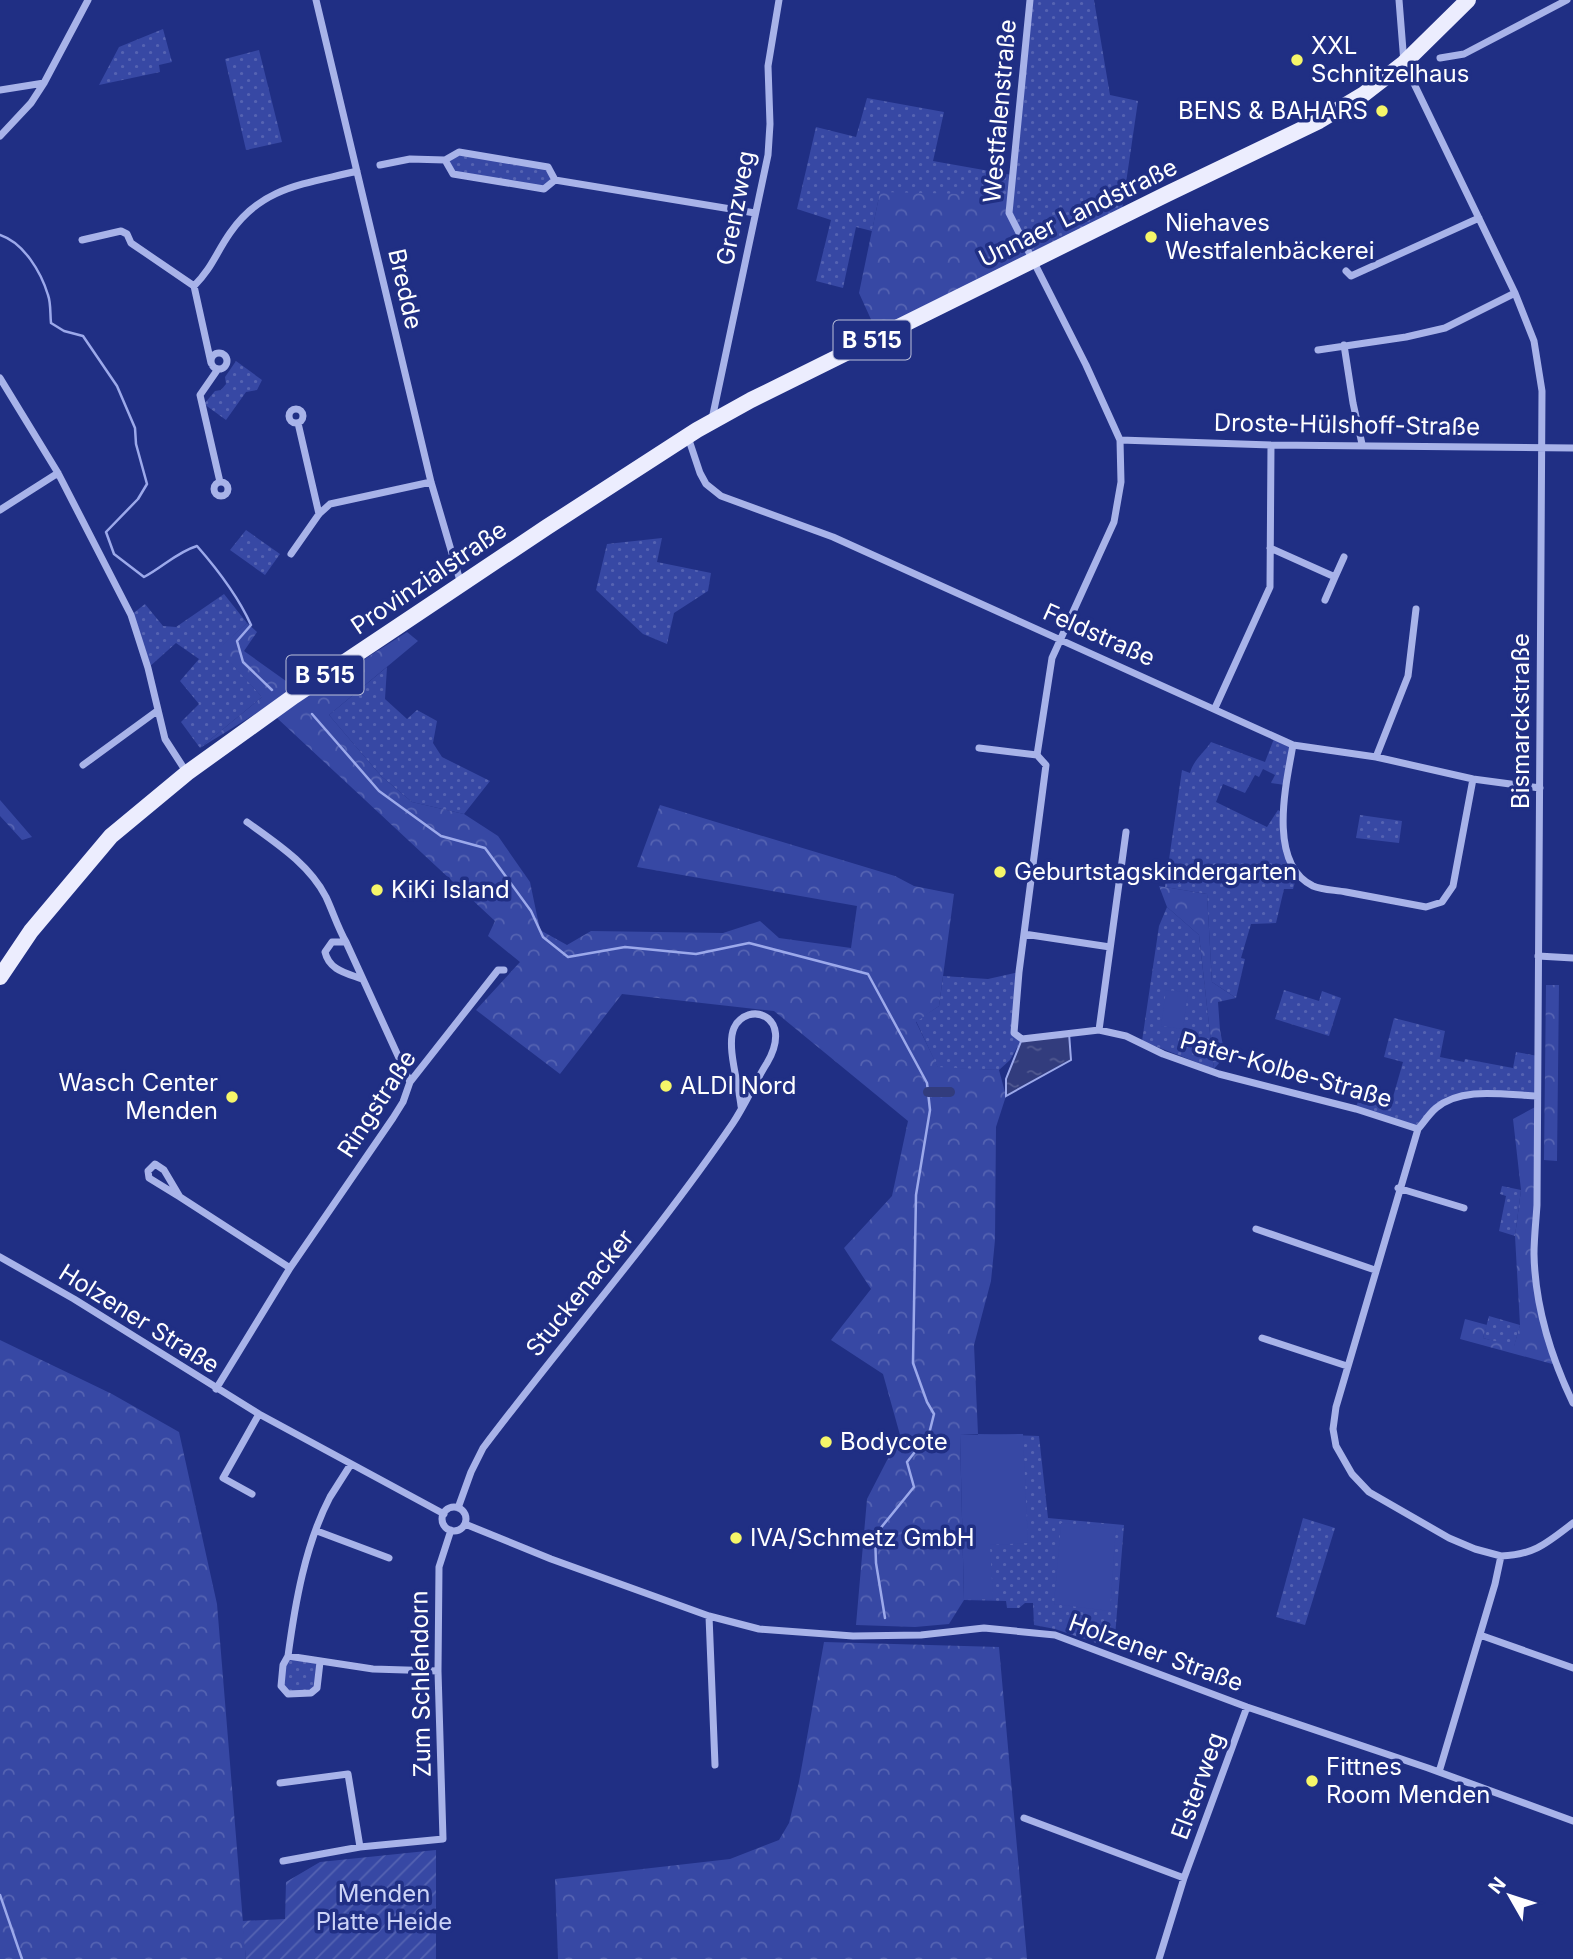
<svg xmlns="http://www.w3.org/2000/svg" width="1573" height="1959" font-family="Inter,sans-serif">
  <defs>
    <pattern id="grass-dots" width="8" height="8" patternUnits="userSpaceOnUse" patternTransform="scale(1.75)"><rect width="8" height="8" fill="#3748a4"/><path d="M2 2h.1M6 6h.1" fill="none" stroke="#5563b2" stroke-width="1.8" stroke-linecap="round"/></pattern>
    <pattern id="forest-crowns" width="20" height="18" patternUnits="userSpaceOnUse" patternTransform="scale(1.75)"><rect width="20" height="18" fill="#3748a4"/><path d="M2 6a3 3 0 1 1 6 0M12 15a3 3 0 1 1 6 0" fill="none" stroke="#5563b2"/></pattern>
    <pattern id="garden-furrows" width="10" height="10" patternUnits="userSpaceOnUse" patternTransform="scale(1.75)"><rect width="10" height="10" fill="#3748a4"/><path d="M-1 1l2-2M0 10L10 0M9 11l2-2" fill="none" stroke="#5563b2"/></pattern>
    <pattern id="water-ripples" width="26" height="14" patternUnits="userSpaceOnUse" patternTransform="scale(1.75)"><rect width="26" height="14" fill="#323c7d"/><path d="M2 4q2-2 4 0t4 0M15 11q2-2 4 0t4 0" fill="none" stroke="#515990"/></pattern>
  </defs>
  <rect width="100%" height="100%" fill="#202f84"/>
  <path fill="url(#grass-dots)" d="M1030,0H1094L1110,95L1138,101L1121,217L1032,262L880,192L872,231L856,227L843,288L816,281L831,220L797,209L816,127L856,137L867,98L944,112L933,161L1012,175Z
    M163,29L172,62L159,65L160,72L99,85L119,47Z
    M259,50L282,142L246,150L225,59Z
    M460,154L547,169L552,179L542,187L455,172L447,161Z
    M236,361L262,380L257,390L246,392L226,420L204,404L215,391L221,390L226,384L225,377Z
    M246,530L280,554L265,575L230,550Z
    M662,538L657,562L711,573L708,591L674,613L667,644L643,634L596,590L607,544Z
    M224,594L247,623L219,649L262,697L200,748L181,722L199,704L180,681L199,659L176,643L148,668L131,615L145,604L163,626L176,627Z
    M387,667L385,699L407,719L417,710L437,721L433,743L442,757L490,781L464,814L412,802L381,776L329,715Z
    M1275,736L1293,745L1285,785L1271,783L1275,775L1263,769L1259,777L1255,775L1245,793L1223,784L1216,802L1267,827L1278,810L1283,813L1285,848L1298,872L1293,889H1284L1276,923L1251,924L1241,958L1245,959L1236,998L1212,982L1207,894L1165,887L1182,770L1190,773C1194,759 1203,754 1211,742L1265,762Z
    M1360,815L1402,821L1399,843L1356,838Z
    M1167,907L1199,935L1214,1069L1142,1041L1159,926Z
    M1019,972L1014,1033L1022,1039L1010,1060L999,1070L938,1068L916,1021L939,1006L943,976L988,979Z
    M1284,990L1319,1001L1322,991L1341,998L1329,1036L1275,1019Z
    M1394,1018L1445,1031L1440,1057L1464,1062L1465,1059L1513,1068L1516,1052L1538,1056L1537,1096L1461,1095L1439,1106L1418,1129L1356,1109L1361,1088L1393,1097L1403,1062L1384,1057Z
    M1502,1186L1521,1190L1515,1236L1499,1231L1506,1196L1500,1194Z
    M1489,1316L1520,1325L1514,1347L1483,1338Z
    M978,1434L1039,1436L1048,1518L1124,1525L1114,1649L1055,1629L1034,1625L1033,1603H1025L1019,1608H1007L1006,1601L964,1600Z
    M1303,1518L1335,1528L1305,1625L1276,1617Z
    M288,1656L320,1662L317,1688L311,1693L288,1694L281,1686Z"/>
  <path fill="url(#forest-crowns)" d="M880,192L1010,195L1009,213L1032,262L879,337L859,293Z
    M247,623L257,632L244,651L307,696L407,632L418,641L329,715L381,776L412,802L464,814L498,836L530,882L540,930L567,945L591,931L723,933L760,921L779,938L851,948L857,906L637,867L660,805L895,876L914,886L954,894L939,1006L916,1022L938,1067L999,1070L1006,1096L996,1127L995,1240L991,1281L974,1345L978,1434L960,1435L964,1600L949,1624L915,1627L856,1625L867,1499L900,1435L883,1374L831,1340L871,1289L844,1248L892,1196L908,1121L774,1011L622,994L560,1074L476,1010L520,962L488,936L495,921L278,719L268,706L200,748L262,697L218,649Z
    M0,800L32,837L22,840L0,816Z
    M1159,886L1207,894L1212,982L1236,998L1218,1002L1220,1030L1225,1056L1214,1069L1199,935L1167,907Z
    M1546,985H1559L1557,1161L1544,1160Z
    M1537,1106L1534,1255L1542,1319L1556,1365L1460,1339L1465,1319L1487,1325L1483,1338L1514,1346L1520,1325L1515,1236L1521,1190L1513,1119Z
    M0,1340L112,1394L179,1432L217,1604L246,1959H0Z
    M824,1642L999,1647L1027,1959H558L555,1879L730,1859L779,1840L789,1823L799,1782Z"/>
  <path fill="url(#garden-furrows)" d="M436,1850V1959H246L242,1921L285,1919L286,1882L320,1862Z"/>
  <path fill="#3748a4" d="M1166,990L1188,992L1183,1029L1161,1026Z
    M1023,1434L1028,1543L990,1545L993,1599L964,1600L960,1435Z
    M1061,1523L1116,1527L1110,1611L1054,1604Z"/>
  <path fill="url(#water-ripples)" stroke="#9ca9eb" stroke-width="2" d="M1069,1033L1071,1060L1006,1096V1079L1022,1039Z"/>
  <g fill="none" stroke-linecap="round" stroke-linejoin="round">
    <path stroke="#9ca9eb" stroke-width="2.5" d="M0,235C24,243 41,272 48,295C51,303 50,314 51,323L64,331L83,336L117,386L135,428L136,444L147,484L138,499L106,532L114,554L144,577C163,567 177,552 197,546C218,570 238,596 251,625L237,641L243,662L272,690
      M312,714L379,791L441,836L485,848L531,911L543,937L568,957L625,947L696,954L749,943L868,974L927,1083L930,1110L916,1195L913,1363L927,1402L934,1414L929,1434L907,1462L914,1487L875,1535L876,1563L885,1618
      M0,1895L22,1959"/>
    <path stroke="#323c7d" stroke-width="10" d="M928,1092H950"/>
    <path stroke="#a8b3e9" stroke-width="7" d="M316,0L431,482L461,584
      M1030,0L1009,213L1086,365L1120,440L1121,482L1114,522L1052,658L1037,755L1046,765L1019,972L1014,1033L1022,1039L1099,1030L1126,1036L1163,1054L1219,1074L1356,1109L1418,1129
      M1399,0L1404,63L1515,293L1534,341L1542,391L1537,1205C1536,1221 1534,1238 1534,1254C1535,1305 1551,1357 1573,1403
      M1440,58L1464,54L1567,0
      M0,90L44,83
      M0,136L31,103L44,83L88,0
      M380,165L410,159L445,160
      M555,180L544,189L453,174L445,160L459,152L548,167L555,180L755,213
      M82,240L121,231L127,234L131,243L194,286
      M1346,271L1351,276L1479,218
      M1344,345L1353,403L1362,444
      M1318,350L1406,337L1445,328L1515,293
      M211 361a8 8 0 1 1 16 0a8 8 0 1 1-16 0Z
      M211,363L194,286C212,268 216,253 230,233C262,186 306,184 357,171
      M218,369L200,395L220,482
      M0,378L58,473L131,615L148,668L165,739L187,773
      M289 416a7 7 0 1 1 14 0a7 7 0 1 1-14 0Z
      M712,419L768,155L770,124L768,66L779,0
      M298,423L319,514
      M688,437L700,473L706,484L721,496L833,537L1293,745L1376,757L1473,779L1540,788
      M1120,440L1271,445L1573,448
      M214 489a7 7 0 1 1 14 0a7 7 0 1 1-14 0Z
      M0,510L58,473
      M1270,548L1335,577L1325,600
      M291,554L319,514L330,504L431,482
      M1335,577L1344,557
      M1215,708L1270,587L1271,445
      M1293,745C1286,784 1267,864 1313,886C1322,890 1336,890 1346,892C1372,897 1399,902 1426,907L1442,902L1453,886L1473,779
      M979,748L1037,755
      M1376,757L1408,676L1416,609
      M83,765L157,711
      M247,822C276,843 309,864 326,897C333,912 338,928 346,942
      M1024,934L1110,947
      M1538,956L1573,958
      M362,979C346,973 329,970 325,952L332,942H346L410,1082
      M1099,1030L1126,832
      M1398,1188L1464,1208
      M180,1197L149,1178L148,1171L155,1164L164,1170L180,1197L290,1268
      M1256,1229L1375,1270
      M0,1257L74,1299L259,1414L444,1514
      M1262,1338L1347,1366
      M216,1389L290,1268L393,1118L403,1102L410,1082L498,970H504
      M351,1464C344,1475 337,1486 330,1497C305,1545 295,1604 288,1656L373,1669L438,1671
      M252,1494L223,1478L259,1414
      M442 1519a12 12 0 1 1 24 0a12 12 0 1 1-24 0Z
      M458,1508L471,1472L483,1448C565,1339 656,1236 733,1123C745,1105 755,1082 767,1063C795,1015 747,1000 734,1028C726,1046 739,1085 741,1106
      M465,1524L551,1559L709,1616L759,1629L853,1636L921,1635L984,1628L1055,1635L1247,1707L1428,1768L1573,1821
      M317,1531L389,1558
      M1501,1556L1475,1549L1449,1538L1369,1492L1352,1474L1336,1446L1333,1429L1336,1407L1418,1129C1424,1122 1429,1114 1436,1108C1462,1086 1505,1095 1537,1096
      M709,1616L715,1765
      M1480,1635L1573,1668
      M288,1656L283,1665L281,1686L288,1694L311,1693L317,1688L320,1662
      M1439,1772L1495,1584L1501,1556C1534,1555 1547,1543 1573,1523
      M280,1783L348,1774L360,1847
      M1024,1818L1184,1878
      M283,1861L360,1847L443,1839L438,1671L439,1567L451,1530
      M1159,1959L1184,1878L1247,1707"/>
    <path stroke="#ecedfe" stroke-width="16" d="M0,977L31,931L111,836L187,773L294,696L547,527L697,430L751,400L1167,194L1319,121L1364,94L1404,63L1468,0"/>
  </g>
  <g fill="#f6f669" stroke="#202f84" stroke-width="2.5">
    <circle cx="1297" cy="60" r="7"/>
    <circle cx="1382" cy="111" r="7"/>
    <circle cx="1151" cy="237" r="7"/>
    <circle cx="1000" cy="872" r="7"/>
    <circle cx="377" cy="890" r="7"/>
    <circle cx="666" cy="1086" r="7"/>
    <circle cx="232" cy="1097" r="7"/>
    <circle cx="826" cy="1442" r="7"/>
    <circle cx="736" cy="1538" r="7"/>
    <circle cx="1312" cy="1781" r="7"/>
  </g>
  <g text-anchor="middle" stroke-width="7" stroke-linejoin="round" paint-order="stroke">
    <g fill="#202f84" stroke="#bcc1da" stroke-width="2">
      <rect x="833.5" y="320.5" width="77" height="39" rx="5"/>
      <rect x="286.5" y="655.5" width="77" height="39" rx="5"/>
    </g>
    <g font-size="23" font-weight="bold" fill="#fff">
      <text x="872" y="348">B 515</text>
      <text x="325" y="683">B 515</text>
    </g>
    <g font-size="24" fill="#fff" stroke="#202f84" text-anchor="start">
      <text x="1311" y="54">XXL<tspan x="1311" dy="28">Schnitzelhaus</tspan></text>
      <text x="1368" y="119" text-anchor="end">BENS &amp; BAHARS</text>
      <text x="1165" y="231">Niehaves<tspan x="1165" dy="28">Westfalenbäckerei</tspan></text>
      <text x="1014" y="880">Geburtstagskindergarten</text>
      <text x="391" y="898">KiKi Island</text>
      <text x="218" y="1091" text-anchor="end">Wasch Center<tspan x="218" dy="28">Menden</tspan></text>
      <text x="680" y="1094">ALDI Nord</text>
      <text x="840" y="1450">Bodycote</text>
      <text x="750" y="1546">IVA/Schmetz GmbH</text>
      <text x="1326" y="1775">Fittnes<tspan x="1326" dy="28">Room Menden</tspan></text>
    </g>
    <g font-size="24" fill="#fff" stroke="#202f84">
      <text transform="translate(1000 111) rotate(-85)" y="8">Westfalenstraße</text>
      <text transform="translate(736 208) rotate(-79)" y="8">Grenzweg</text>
      <text transform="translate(1078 213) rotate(-26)" y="8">Unnaer Landstraße</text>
      <text transform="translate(405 289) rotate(77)" y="8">Bredde</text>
      <text transform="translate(1347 425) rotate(1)" y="8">Droste-Hülshoff-Straße</text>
      <text transform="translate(429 578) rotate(-34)" y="8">Provinzialstraße</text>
      <text transform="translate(1099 635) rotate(24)" y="8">Feldstraße</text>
      <text transform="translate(1521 721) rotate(-90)" y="8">Bismarckstraße</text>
      <text transform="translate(1286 1070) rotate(16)" y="8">Pater-Kolbe-Straße</text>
      <text transform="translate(377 1104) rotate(-57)" y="8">Ringstraße</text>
      <text transform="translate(580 1293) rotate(-51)" y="8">Stuckenacker</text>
      <text transform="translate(139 1319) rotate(32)" y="8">Holzener Straße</text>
      <text transform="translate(1156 1653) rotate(20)" y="8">Holzener Straße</text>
      <text transform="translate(421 1684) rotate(-91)" y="8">Zum Schlehdorn</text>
      <text transform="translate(1198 1786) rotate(-70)" y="8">Elsterweg</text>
    </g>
    <g font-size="24" fill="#ccd3f7" stroke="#202f84">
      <text x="384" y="1902">Menden<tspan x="384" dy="28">Platte Heide</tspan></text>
    </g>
  </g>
  <g transform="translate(1510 1896) rotate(309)" stroke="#202f84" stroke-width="5" paint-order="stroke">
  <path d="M0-5L12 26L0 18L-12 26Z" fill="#ffffff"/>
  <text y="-10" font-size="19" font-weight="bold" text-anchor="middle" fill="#ffffff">N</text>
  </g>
</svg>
